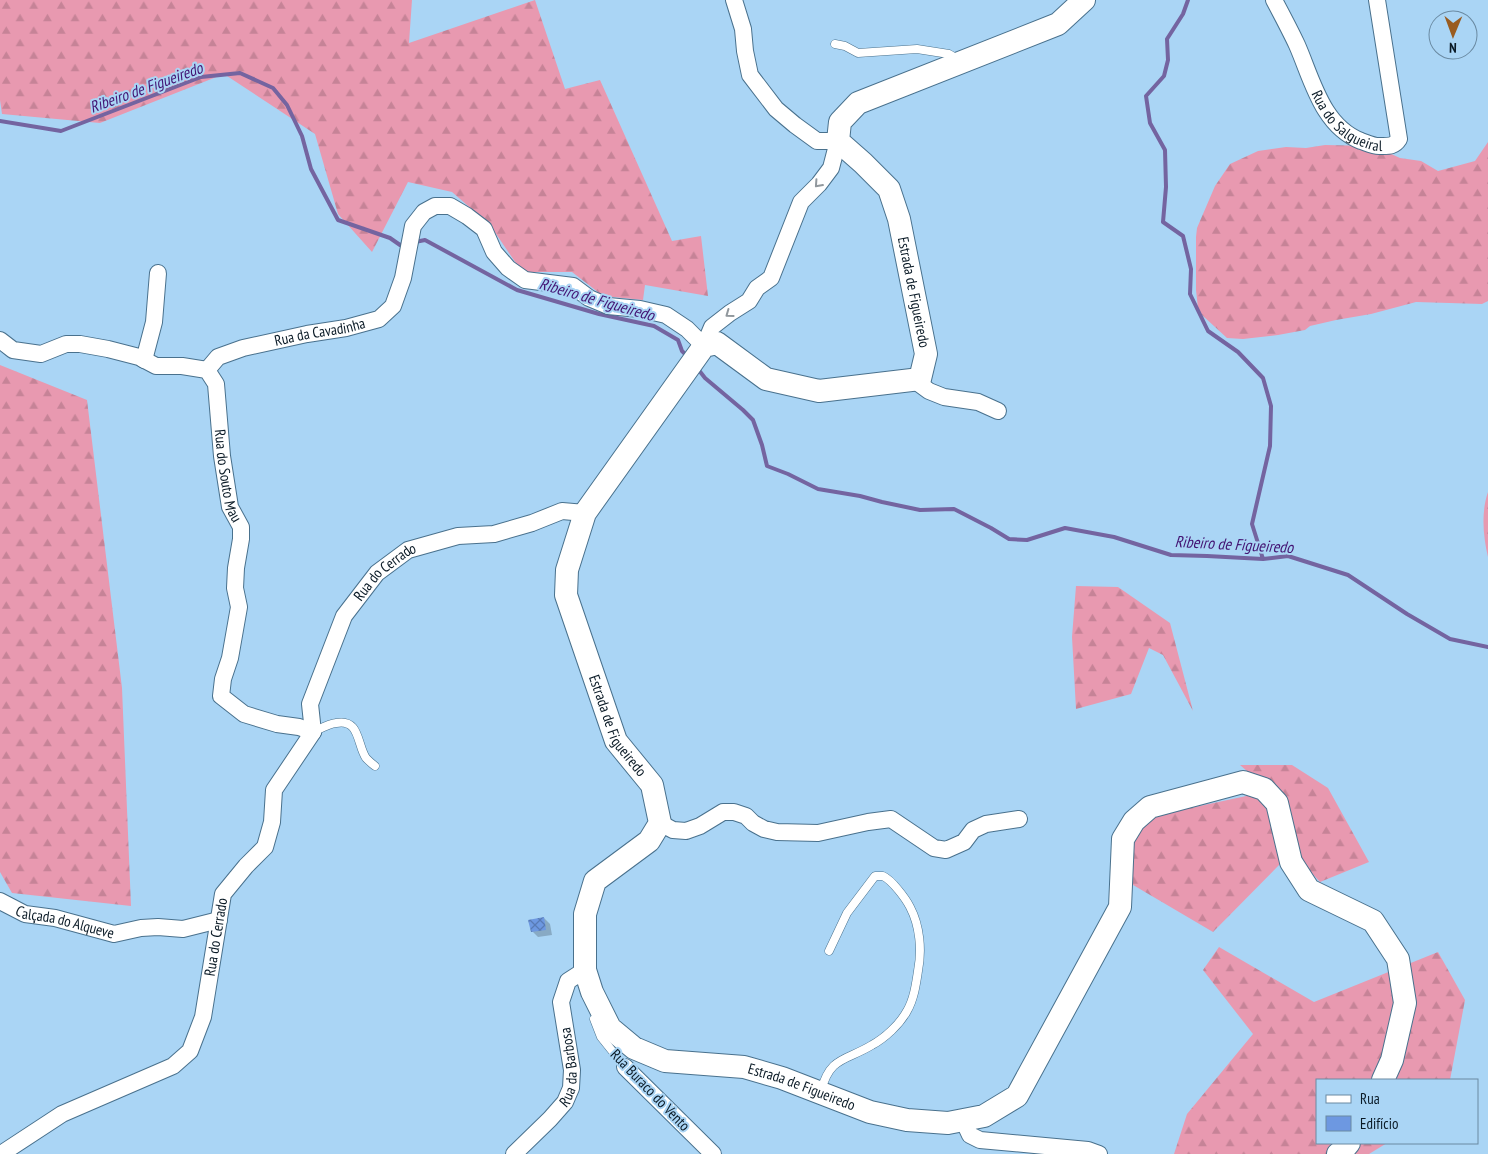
<svg xmlns="http://www.w3.org/2000/svg" width="1488" height="1154" font-family="'PT Sans Narrow',sans-serif">
  <defs>
    <pattern id="forest-firs" width="22" height="20" patternUnits="userSpaceOnUse" patternTransform="scale(1.25)"><rect width="22" height="20" fill="#e899b0"/><path d="M5 1l3.5 6h-7zM16 11l3.5 6h-7z" fill="#c68397"/></pattern>
    <pattern id="building-cross-hatch" width="8" height="8" patternUnits="userSpaceOnUse" patternTransform="scale(1.25)"><rect width="8" height="8" fill="#6d98e1"/><path d="M0 0l8 8M0 8l8-8" fill="none" stroke="#587bb6"/></pattern>
  </defs>
  <rect width="100%" height="100%" fill="#aad5f5"/>
  <path fill="url(#forest-firs)" d="M0,0H412L409,43L535,0L565,89L600,80L672,241L701,236L708,296L645,285L643,300L603,296L572,272H522L490,225L452,192L408,182L372,252L338,214L315,134L224,74L100,123L2,114L0,100Z
    M1488,142V301L1482,304L1416,302L1371,314L1336,320L1310,326L1305,330L1278,335L1243,339L1227,338L1202,315L1198,308L1196,290V237L1197,228L1215,186L1230,164L1258,151L1286,147L1306,148L1325,145L1374,146L1400,158L1421,161L1438,171L1475,161Z
    M0,365L87,400L122,688L131,906L12,893L0,872Z
    M1488,492V557C1483,536 1481,512 1488,492Z
    M1076,586L1118,587L1170,623L1193,711L1163,655L1149,648L1131,694L1076,709L1072,637Z
    M1240,765H1292L1328,788L1369,862L1320,882L1298,858L1284,803Z
    M1251,795L1271,806L1282,862L1213,932L1128,882L1133,832L1148,817Z
    M1219,947L1314,1002L1438,952L1465,1000L1450,1080H1317V1143H1387L1369,1154H1174L1187,1114L1253,1034L1203,970Z"/>
  <path fill="#0003" d="M544,918L550,924L552,935L538,937L532,931Z"/>
  <g fill="none" stroke-linecap="round" stroke-linejoin="round">
    <path stroke="#7464a0" stroke-width="4" d="M1188,0L1183,14L1167,39L1168,60L1164,76L1146,96L1150,123L1165,150L1166,187L1163,222L1183,236L1191,269L1190,294L1208,331L1238,352L1263,378L1271,406L1270,446L1252,524L1263,559
      M0,121L61,131L201,77L240,73L273,88L287,105L302,136L311,169L338,220L390,238L400,245L405,244
      M415,242L425,240L517,290L599,314L654,326L678,340L682,351L687,356
      M698,369L705,378L743,410L753,420L762,445L767,466L788,474L818,489L860,496L882,502L920,510L954,509L991,528L1009,539L1027,540L1065,528L1114,537L1171,555L1207,556L1263,559L1288,556L1348,575L1407,614L1450,639L1488,647"/>
  </g>
  <path fill="url(#building-cross-hatch)" d="M544,917L546,930L531,932L528,920Z"/>
  <g fill="none" stroke-linecap="round" stroke-linejoin="round">
    <defs>
      <path id="lane" d="M835,44L845,46L858,53L917,49L949,54L959,60
        M313,732C320,729 328,724 336,723C360,718 357,745 366,758C369,761 372,764 375,766
        M594,1019L601,1037L625,1067
        M821,1091C830,1056 846,1061 872,1045C885,1038 900,1024 907,1011C914,999 916,984 918,971C922,950 920,926 910,907C906,899 892,880 883,876C882,876 875,876 875,876L847,913L829,951"/>
      <g id="street">
        <path id="s1" d="M1274,0C1282,15 1290,30 1297,45C1312,79 1322,126 1361,141C1367,143 1373,146 1379,146C1388,146 1394,147 1399,139L1377,0"/>
        <path id="s2" d="M0,340L13,350L41,354L66,344H80L108,349L139,357L156,366H182L207,370L216,384L222,456L230,507L241,527V539L236,568L235,588L239,607L230,658L223,679L221,696L244,714L277,724L299,727L313,732"/>
        <path d="M144,360L154,322L158,273"/>
        <path id="s3" d="M207,370L218,357L243,348L307,334L346,328L379,319L393,306L403,278L413,226L424,212L435,206H450L467,216L484,229L494,252L508,268L525,280L573,286L589,298L608,306L640,309L666,315L687,329L704,346L712,327L730,313L749,301L757,288L771,278L801,202L819,184L831,168L838,141H817L795,125L776,109L750,75L745,51L743,29L734,0"/>
        <path d="M914,380L929,391L944,397L978,402L998,411"/>
        <path d="M660,823L673,830L686,831L700,826L723,812H734L746,816L753,823L764,829L777,832L818,833L868,822L891,819L934,848L946,850L964,842L973,830L986,824L1019,819"/>
        <path id="s4" d="M0,901L25,914L55,918L114,934L141,928L158,927L183,929L219,920"/>
        <path d="M625,1067L713,1154"/>
        <path d="M963,1120L970,1135L980,1140L1088,1150L1099,1154"/>
        <path id="s5" d="M1,1154L62,1114L173,1066L190,1051L203,1017L223,894L246,866L265,847L272,822L274,790L313,732L310,704L344,616L377,573L408,550L458,536L494,534L532,523L562,511L585,513"/>
        <path id="s6" d="M514,1154L550,1119L565,1102L571,1088L572,1070L561,1002L568,981L585,970"/>
      </g>
      <g id="secondary">
        <path id="s7" d="M1084,0L1058,24L858,103L840,122L838,141L863,163L889,189L899,219L926,354L920,379L819,391L766,379L717,343L704,346L585,513L567,570L566,595L616,741L652,785L660,823L649,841L595,881L585,914V970L592,992L610,1028L634,1048L665,1061L744,1067L782,1078L870,1112L907,1120L948,1123L984,1116L1017,1096L1120,907L1123,839L1134,821L1150,807L1243,782L1264,789L1277,803L1291,862L1309,890L1373,921L1398,959L1405,1003L1392,1060L1383,1080"/>
        <path d="M1338,1154L1344,1149L1349,1143"/>
      </g>
    </defs>
    <use href="#lane" stroke="#49718d" stroke-width="9"/>
    <use href="#street" stroke="#49718d" stroke-width="18"/>
    <use href="#secondary" stroke="#49718d" stroke-width="24"/>
    <use href="#lane" stroke="#fff" stroke-width="8"/>
    <use href="#street" stroke="#fff" stroke-width="16"/>
    <use href="#secondary" stroke="#fff" stroke-width="22"/>
  </g>
  <defs><path id="oneway-chevron" d="M-2-3.5L2.5 0L-2 3.5" fill="none" stroke-width="1.6" stroke-linecap="round" stroke-linejoin="round" transform="scale(1.25)"/></defs>
  <g stroke="#91989d">
    <use href="#oneway-chevron" transform="translate(818 184) rotate(132)"/>
    <use href="#oneway-chevron" transform="translate(729 314) rotate(144)"/>
  </g>
  <g text-anchor="middle" stroke-width="4" stroke-linejoin="round" paint-order="stroke">
    <g font-size="15" fill="#0a1a26" stroke="#aad5f5">
      <text dy="5" stroke="none"><textPath href="#s1" startOffset="146">Rua do Salgueiral</textPath></text>
      <text dy="5" stroke="none"><textPath href="#s7" startOffset="472">Estrada de Figueiredo</textPath></text>
      <text dy="5" stroke="none"><textPath href="#s3" startOffset="122">Rua da Cavadinha</textPath></text>
      <text dy="5" stroke="none"><textPath href="#s2" startOffset="326">Rua do Souto Mau</textPath></text>
      <text dy="5" stroke="none"><textPath href="#s5" startOffset="752">Rua do Cerrado</textPath></text>
      <text dy="5" stroke="none"><textPath href="#s7" startOffset="1222">Estrada de Figueiredo</textPath></text>
      <text dy="5" stroke="none"><textPath href="#s4" startOffset="69">Calçada do Alqueve</textPath></text>
      <text dy="5" stroke="none"><textPath href="#s5" startOffset="334">Rua do Cerrado</textPath></text>
      <text dy="5" stroke="none"><textPath href="#s6" startOffset="109">Rua da Barbosa</textPath></text>
      <text dy="5" stroke="none"><textPath href="#s7" startOffset="1778">Estrada de Figueiredo</textPath></text>
      <text transform="translate(650 1090) rotate(46)" y="5">Rua Buraco do Vento</text>
    </g>
    <g font-size="16" font-style="italic" fill="#431473" stroke="#aad5f5">
      <text transform="translate(146 87) rotate(-20)" y="6">Ribeiro de Figueiredo</text>
      <text transform="translate(597 299) rotate(16)" y="6">Ribeiro de Figueiredo</text>
      <text transform="translate(1234 544) rotate(3)" y="6">Ribeiro de Figueiredo</text>
    </g>
  </g>
  <rect x="1316" y="1079" width="162" height="65" fill="#aad5f5" stroke="#6a8aa2"/>
  <rect x="1326" y="1095" width="25" height="8" fill="#ffffff" stroke="#6a8aa2"/>
  <text x="1360" y="1104" font-size="15" fill="#0a1a26">Rua</text>
  <rect x="1326" y="1116" width="25" height="15" fill="#6d98e1" stroke="#6a8aa2"/>
  <text x="1360" y="1129" font-size="15" fill="#0a1a26">Edifício</text>
  <g transform="translate(1453 35) rotate(181)"><circle r="24" fill="#aad5f5" stroke="#6a8aa2"/>
  <path d="M0-4L9 19L0 12L-9 19Z" fill="#995c20"/>
  <text y="-8" font-size="14" font-weight="bold" text-anchor="middle" fill="#0a1a26">N</text>
  </g>
</svg>
